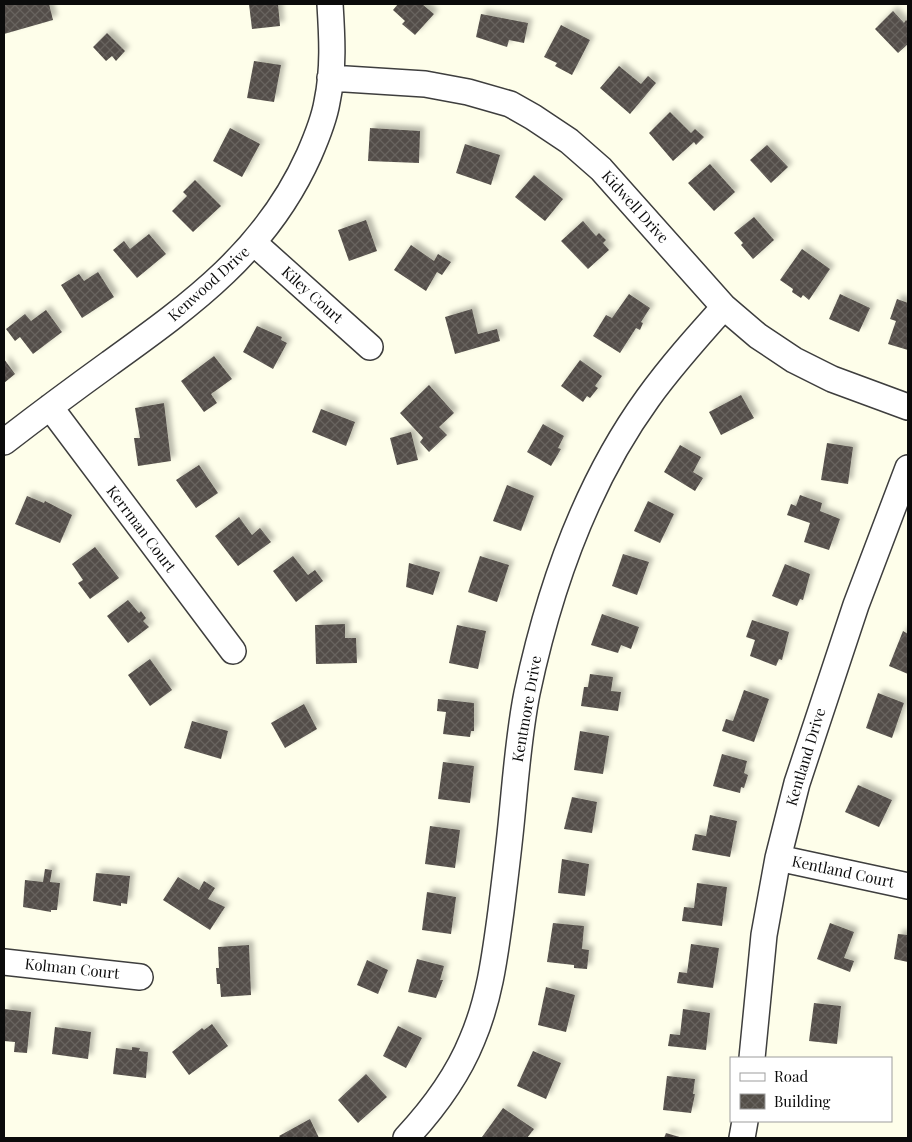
<svg xmlns="http://www.w3.org/2000/svg" width="912" height="1142" font-family="'Playfair Display',serif">
  <defs>
    <pattern id="building-cross-hatch" width="8" height="8" patternUnits="userSpaceOnUse" patternTransform="scale(1.25)"><rect width="8" height="8" fill="#534e48"/><path d="M0 0l8 8M0 8l8-8" fill="none" stroke="#67635e"/></pattern>
    <filter id="shadow"><feDropShadow dx="4.5" dy="-4.5" stdDeviation="2.5" flood-color="#0004"/></filter>
  </defs>
  <rect width="100%" height="100%" fill="#fefeea"/>
  <path fill="url(#building-cross-hatch)" filter="url(#shadow)" d="M4,4H49L53,20L4,34Z
    M249,4H278L280,26L252,29Z
    M398,4H422L434,14L415,35L402,24L405,21L393,10Z
    M893,11L904,23L906,20L908,22V44L898,53L875,29Z
    M481,14L528,23L524,43L509,40L507,47L476,37Z
    M561,25L590,40L572,75L555,66L557,63L544,57Z
    M107,33L125,51L116,61L112,56L106,61L93,47Z
    M254,61L281,65L274,102L247,98Z
    M619,66L641,84L648,76L656,83L630,114L600,88Z
    M670,112L691,133L695,129L704,137L696,145L694,142L673,161L649,133Z
    M230,128L260,144L242,177L213,161Z
    M370,128L420,131L419,163L368,161Z
    M465,144L500,155L491,185L456,173Z
    M767,145L788,167L771,183L750,160Z
    M710,164L735,192L714,211L688,183Z
    M534,175L563,199L545,221L515,197Z
    M195,180L221,206L193,232L172,211L187,196L183,192Z
    M754,217L774,240L753,259L741,245L743,243L734,233Z
    M366,220L377,251L349,261L338,230Z
    M583,221L596,236L599,233L606,240L603,243L609,250L588,269L561,241Z
    M149,234L166,254L137,278L113,250L124,241L130,249Z
    M411,245L434,261L438,254L451,262L442,275L437,272L426,291L394,270Z
    M802,249L830,269L809,300L803,295L801,298L792,292L793,289L780,280Z
    M98,272L114,297L82,318L61,285L79,274L84,281Z
    M629,294L650,308L641,322L643,323L640,330L636,328L620,353L593,336L606,315L612,318Z
    M840,294L870,308L859,332L829,319Z
    M897,299L908,303V350L888,344L896,321L890,319Z
    M472,309L478,334L497,329L500,341L455,354L445,317Z
    M46,310L62,332L33,354L20,337L15,341L6,329L25,314L31,321Z
    M257,326L282,337L281,340L287,343L273,369L243,352Z
    M214,356L232,379L211,394L217,403L204,412L181,381Z
    M4,359L15,374L4,383Z
    M580,360L602,376L595,386L598,388L590,398L587,396L583,402L561,386Z
    M429,385L454,413L439,427L447,435L429,452L420,442L423,438L400,413Z
    M741,395L754,418L721,435L709,412Z
    M164,403L171,461L138,466L134,438H140L135,408Z
    M321,409L355,422L346,446L312,432Z
    M543,424L564,436L558,448L561,449L551,466L527,452Z
    M411,432L418,460L397,465L390,438Z
    M827,443L853,447L848,484L821,480Z
    M680,445L701,457L693,472L703,478L695,491L664,472Z
    M199,465L218,493L196,508L176,480Z
    M507,485L534,496L521,531L493,521Z
    M800,495L822,503L820,511L840,519L829,550L804,542L810,523L787,515L791,504L796,506Z
    M27,496L44,503L45,501L72,515L60,543L15,524Z
    M648,501L674,514L660,543L634,531Z
    M239,517L252,535L260,528L271,542L238,566L215,536Z
    M95,547L119,578L90,599L78,583L83,580L72,564Z
    M623,554L649,562L637,595L612,586Z
    M293,556L308,575L315,570L323,581L296,602L273,571Z
    M480,556L509,565L497,602L468,592Z
    M409,563L440,572L433,595L406,587Z
    M785,564L810,574L803,600L800,599L797,606L772,596Z
    M128,600L139,613L141,611L146,618L143,621L149,627L128,643L107,616Z
    M602,614L639,627L631,649L621,645L618,653L591,645Z
    M752,620L789,632L782,660L779,659L776,666L750,656L755,640L746,637Z
    M345,624V638H356L357,663L316,664L315,625Z
    M457,625L486,631L478,669L449,663Z
    M903,631L908,634V674L889,666Z
    M150,659L172,690L150,706L128,675Z
    M590,674L613,677L611,691L621,692L618,711L581,706L584,687H588Z
    M744,690L769,699L754,742L722,731L726,719L733,721Z
    M878,693L904,703L892,738L866,728Z
    M438,699L474,703V731H471L470,737L443,734L446,712L437,711Z
    M304,704L317,729L285,748L271,723Z
    M192,721L228,731L221,759L184,748Z
    M580,731L609,736L603,774L574,770Z
    M722,754L747,761L744,773L748,775L744,788L741,787L740,793L713,786Z
    M443,762L474,766L470,803L438,799Z
    M858,785L892,800L879,827L845,812Z
    M572,797L597,802L592,833L564,829Z
    M710,815L737,821L730,857L692,850L695,834L706,836Z
    M430,826L460,830L455,868L425,864Z
    M562,859L589,864L585,896L558,893Z
    M45,869L52,870L50,882L60,883L57,910H51V912L23,907L25,880L43,882Z
    M96,873L130,876L127,904L121,903V906L93,901Z
    M178,877L199,890L204,881L215,888L208,899L225,907L210,930L163,900Z
    M697,883L727,887L722,926L682,921L684,907L694,908Z
    M427,892L456,897L451,934L422,930Z
    M553,923L584,926L582,949L589,950L587,969L574,968V965L547,962Z
    M830,923L854,932L844,958L854,961L850,972L817,959Z
    M898,934L908,935V962L894,959Z
    M691,944L719,948L713,988L677,983L679,972L687,973Z
    M249,945L251,995L221,997L220,984H217L216,968H219L218,947Z
    M417,959L444,966L440,980H443L436,998L408,992Z
    M367,960L388,970L378,994L357,985Z
    M546,987L575,995L566,1032L538,1025Z
    M814,1003L841,1006L837,1044L809,1041Z
    M4,1009L31,1012L27,1053L14,1052L15,1042L4,1041Z
    M683,1009L710,1013L706,1050L668,1046L670,1034L680,1035Z
    M212,1024L228,1046L189,1075L172,1052L202,1028L204,1030Z
    M398,1026L422,1038L406,1068L383,1056Z
    M55,1027L91,1032L88,1059L52,1054Z
    M132,1047L140,1048L139,1051L148,1052L146,1078L113,1074L116,1048L132,1050Z
    M533,1051L561,1063L546,1099L517,1086Z
    M366,1074L387,1097L358,1123L338,1100Z
    M667,1076L695,1079L693,1094H695L691,1113L663,1110Z
    M503,1108L534,1129L527,1138L482,1137Z
    M310,1119L319,1138H281L279,1136Z
    M666,1133L683,1138H664Z"/>
  <g fill="none" stroke-linecap="round" stroke-linejoin="round">
    <defs>
      <path id="street" d="M330,78L425,84L468,92L510,104L533,117L569,141L601,169L724,307L758,336L794,360L832,379L908,407
        M254,243L370,347
        M50,407L233,651
        M4,442C39,415 74,389 110,363C192,304 266,251 309,155C316,139 324,120 327,102C334,69 332,36 330,4
        M778,858L908,886
        M4,962L140,977
        M752,1058L764,935L778,858L797,783L856,605L908,468
        M406,1138C433,1109 457,1077 472,1040C490,998 495,955 501,911C505,879 509,847 512,815C516,774 519,733 527,693C549,589 585,485 648,398C671,366 697,337 724,307
        M742,1138L745,1121"/>
    </defs>
    <use href="#street" stroke="#3e3e3e" stroke-width="28"/>
    <use href="#street" stroke="#fff" stroke-width="25"/>
  </g>
  <g text-anchor="middle" stroke-width="5" stroke-linejoin="round" paint-order="stroke">
    <g font-size="15" fill="#0b0b0b" stroke="#fff">
      <text transform="translate(635 207) rotate(48)" y="5">Kidwell Drive</text>
      <text transform="translate(209 284) rotate(-42)" y="5">Kenwood Drive</text>
      <text transform="translate(312 295) rotate(42)" y="5">Kiley Court</text>
      <text transform="translate(141 529) rotate(53)" y="5">Kerrman Court</text>
      <text transform="translate(527 709) rotate(-80)" y="5">Kentmore Drive</text>
      <text transform="translate(806 757) rotate(-73)" y="5">Kentland Drive</text>
      <text transform="translate(843 872) rotate(12)" y="5">Kentland Court</text>
      <text transform="translate(72 969) rotate(6)" y="5">Kolman Court</text>
    </g>
  </g>
  <rect width="912" height="1142" fill="none" stroke="#0b0b0b" stroke-width="10"/>
  <rect x="730" y="1057" width="162" height="65" fill="#ffffff" stroke="#9d9d9d"/>
  <rect x="740" y="1073" width="25" height="8" fill="#ffffff" stroke="#9d9d9d"/>
  <text x="774" y="1082" font-size="15" fill="#0b0b0b">Road</text>
  <rect x="740" y="1094" width="25" height="15" fill="url(#building-cross-hatch)" stroke="#9d9d9d"/>
  <text x="774" y="1107" font-size="15" fill="#0b0b0b">Building</text>
</svg>
